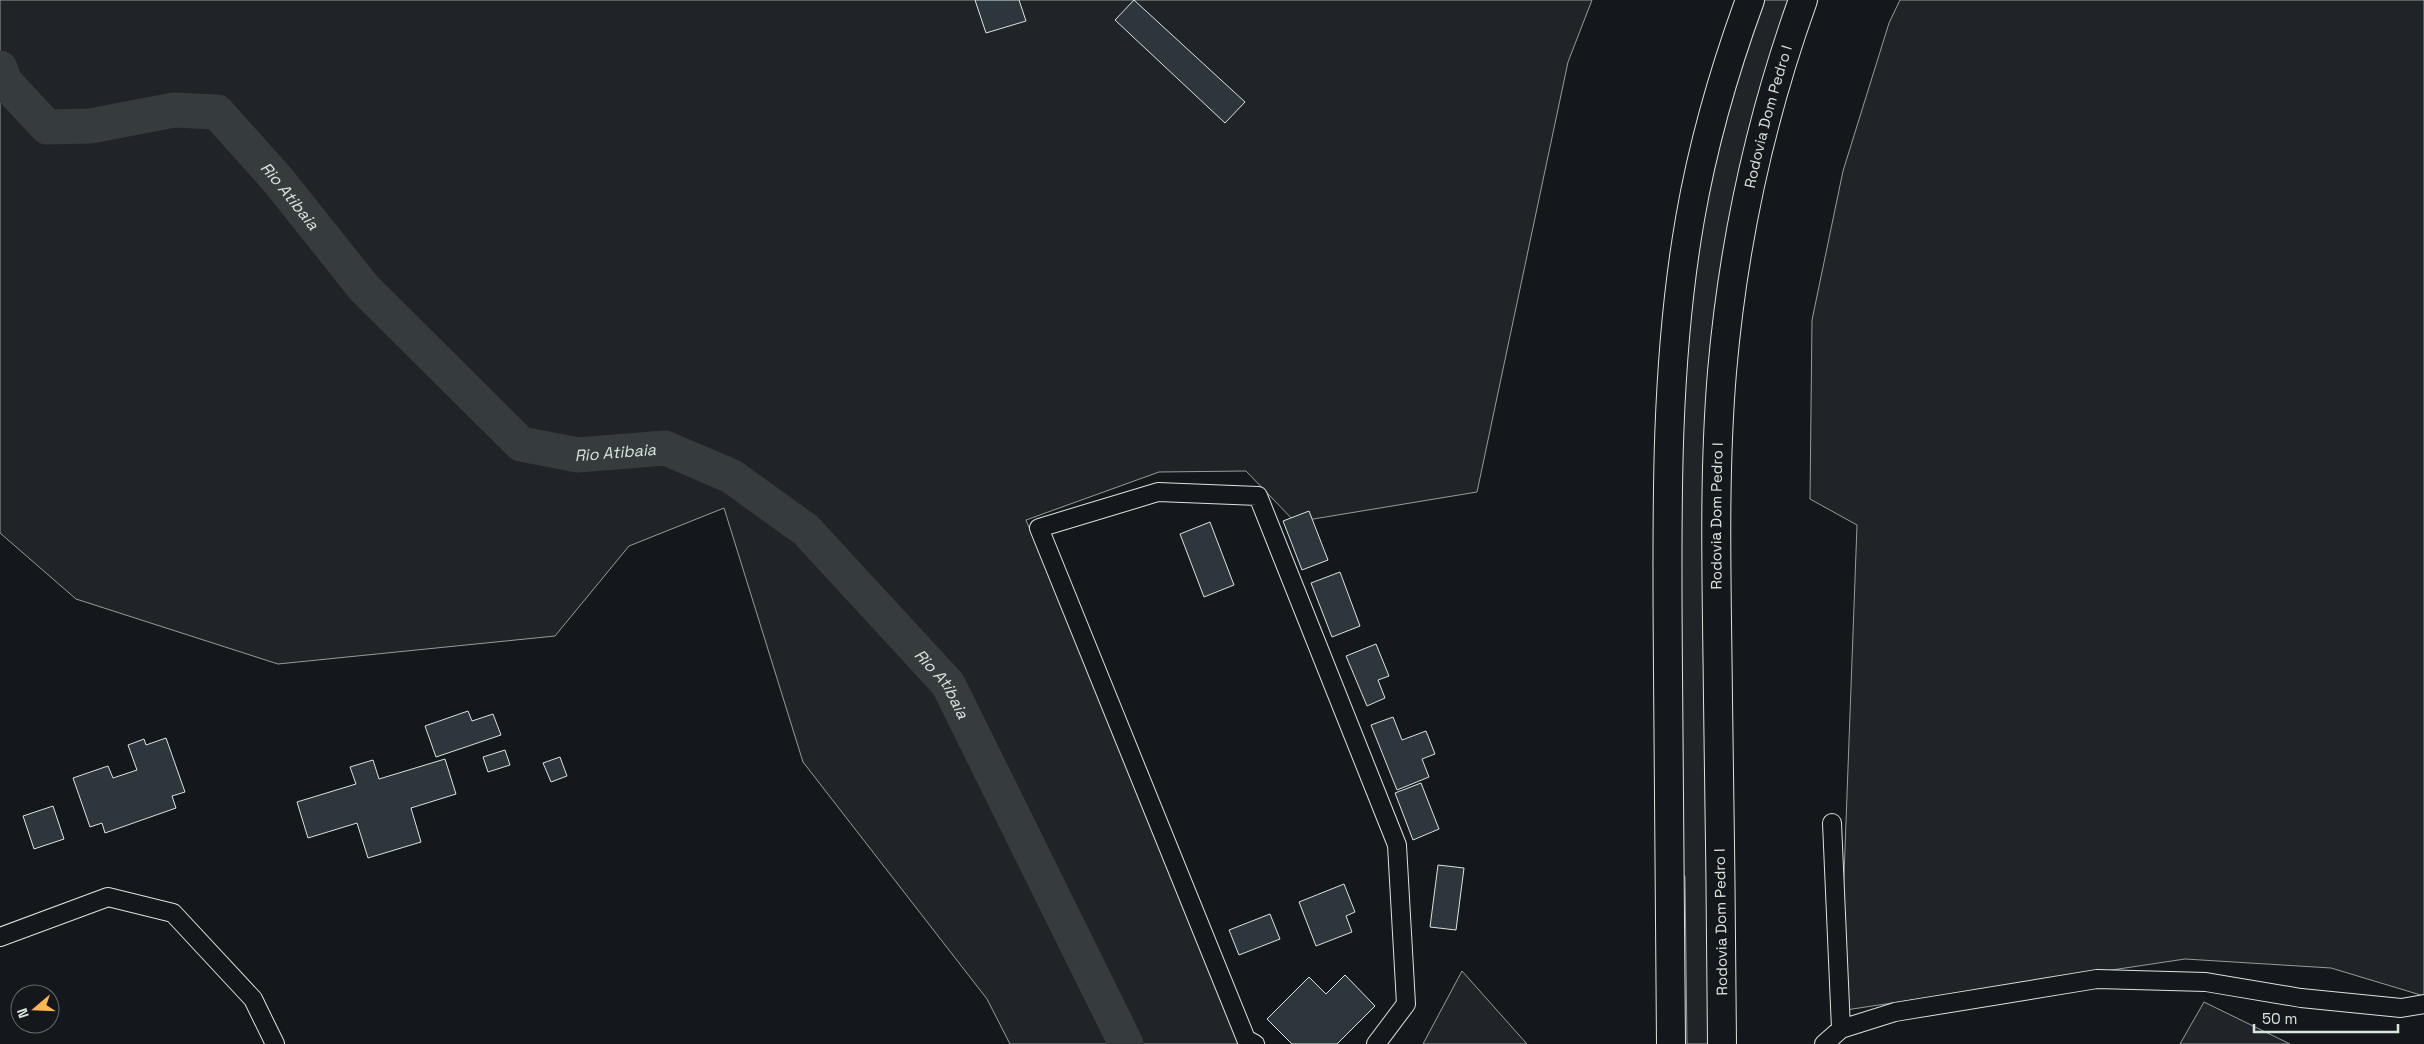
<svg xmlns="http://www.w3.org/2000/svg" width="2424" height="1044" font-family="'Space Grotesk',sans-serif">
  <rect width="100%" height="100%" fill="#14181c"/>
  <path fill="#202428" stroke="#939e99" d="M0,0H1592L1568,62L1477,492L1295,522L1246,471L1159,472L1026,520L1240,1044H1010L987,999L803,762L724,508L629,546L555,636L278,664L76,599L0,533Z
    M1761,0H1789C1767,61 1751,123 1737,186L1709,1044H1687L1685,876L1681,875L1679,452L1693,263L1725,111Z
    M1900,0H2424V996L2331,968L2185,959L1839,1011L1857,525L1810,499L1812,320L1843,171L1889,23Z
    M1462,971L1527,1044H1423Z
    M2204,1002L2290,1044H2180Z"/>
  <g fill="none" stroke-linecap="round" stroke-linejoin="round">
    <path stroke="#363b3e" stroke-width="35" id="s1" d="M0,68L5,82L47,127L90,126L174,110L217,112L277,179L364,288L521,444L578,455L665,448L731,476L806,530L948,684L1126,1044"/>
  </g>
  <path fill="#2c363c" stroke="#d8e6dc" d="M975,0H1019L1026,21L986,33Z
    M1134,0L1245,102L1225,123L1115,20Z
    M1309,511L1328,560L1302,570L1283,521Z
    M1210,522L1234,585L1204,597L1180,534Z
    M1340,572L1360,626L1332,637L1311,583Z
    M1376,644L1389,676L1378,680L1385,698L1367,706L1346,656Z
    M468,711L472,721L493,714L501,735L436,757L425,726Z
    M1393,717L1402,740L1426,731L1435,754L1422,759L1429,777L1397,790L1371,725Z
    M166,738L185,792L172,796L176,808L105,833L102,823L90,827L73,778L108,766L113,778L137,770L128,745L144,739L146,745Z
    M505,750L510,765L488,772L483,757Z
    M560,757L567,776L551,782L543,763Z
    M445,759L456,794L411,808L421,842L368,858L357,823L308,838L297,802L356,784L350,767L373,760L379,779Z
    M1421,783L1439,829L1413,840L1395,793Z
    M53,806L64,839L34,849L23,816Z
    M1438,865L1464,868L1456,930L1430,927Z
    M1344,884L1355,912L1346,916L1352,932L1316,946L1299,902Z
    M1270,914L1280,939L1239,955L1229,930Z
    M1345,975L1375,1006L1337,1044H1292L1267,1019L1309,977L1326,994Z"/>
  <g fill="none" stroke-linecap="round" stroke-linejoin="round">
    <defs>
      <path id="street" d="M1832,823L1841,1029
        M0,937L108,897L173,913L253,999L275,1044
        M1255,1044L1246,1039L1039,528L1158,492L1258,496L1397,845L1406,1004L1376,1044
        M1824,1044L1841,1029L1895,1012L2097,979L2206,982L2301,998L2401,1008L2424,1004"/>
      <g id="highway">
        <path d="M1671,1044C1670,920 1669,797 1668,673C1667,523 1664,368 1690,219C1703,144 1724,71 1750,0"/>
        <path id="s2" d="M1722,1044C1721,929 1720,815 1718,700C1717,591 1713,480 1722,372C1733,245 1760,120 1803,0"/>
      </g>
    </defs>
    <use href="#street" stroke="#d8e6dc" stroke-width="20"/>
    <use href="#highway" stroke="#d8e6dc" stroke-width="30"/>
    <use href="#street" stroke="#14181c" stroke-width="18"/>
    <use href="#highway" stroke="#14181c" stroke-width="28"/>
  </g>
  <g text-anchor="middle" stroke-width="4" stroke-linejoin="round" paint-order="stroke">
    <g font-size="15" fill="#d8e6dc" stroke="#14181c">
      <text dy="5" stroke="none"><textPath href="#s2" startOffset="932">Rodovia Dom Pedro I</textPath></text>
      <text dy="5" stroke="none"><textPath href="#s2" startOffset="528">Rodovia Dom Pedro I</textPath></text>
      <text transform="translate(1721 922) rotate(-91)" y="5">Rodovia Dom Pedro I</text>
    </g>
    <g font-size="16" font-style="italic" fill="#d8e6dc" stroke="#14181c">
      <text dy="6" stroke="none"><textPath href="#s1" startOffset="359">Rio Atibaia</textPath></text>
      <text dy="6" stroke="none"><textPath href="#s1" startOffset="794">Rio Atibaia</textPath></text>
      <text dy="6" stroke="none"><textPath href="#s1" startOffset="1214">Rio Atibaia</textPath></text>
    </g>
  </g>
  <g transform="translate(35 1009) rotate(251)"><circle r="24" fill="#14181c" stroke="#626a69"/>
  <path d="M0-4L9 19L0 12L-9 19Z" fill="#ffb74d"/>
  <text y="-8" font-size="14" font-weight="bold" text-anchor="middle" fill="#d8e6dc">N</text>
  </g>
  <path d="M2254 1024v8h144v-8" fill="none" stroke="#d8e6dc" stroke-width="2.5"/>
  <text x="2262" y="1024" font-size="15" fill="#d8e6dc" stroke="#14181c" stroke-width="4" paint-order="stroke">50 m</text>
</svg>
